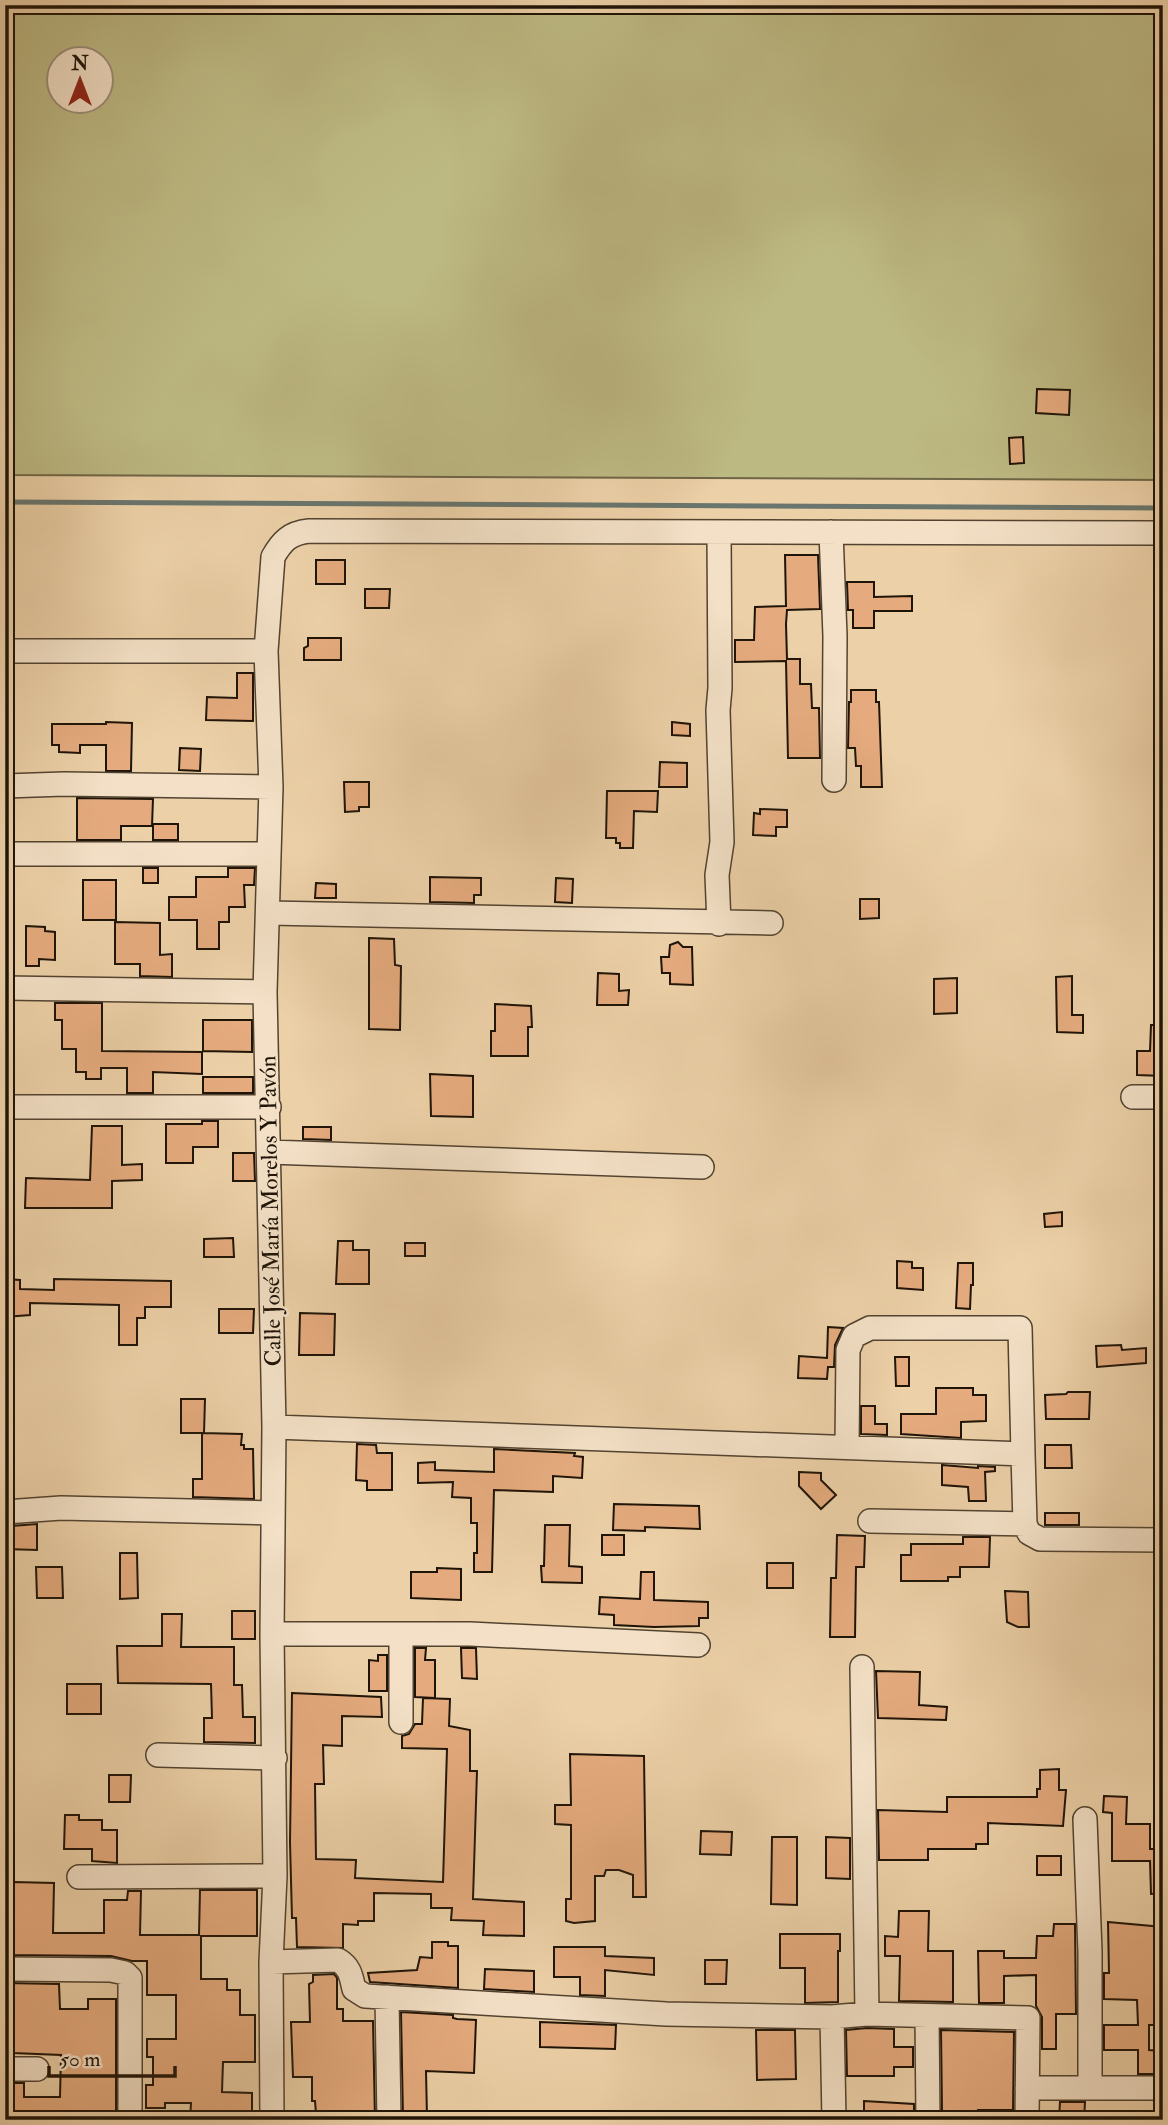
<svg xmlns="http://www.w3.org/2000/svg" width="1168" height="2125" font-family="'IM FELL Double Pica',serif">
  <rect width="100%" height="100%" fill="#ecd0a7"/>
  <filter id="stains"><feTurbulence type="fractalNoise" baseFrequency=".00286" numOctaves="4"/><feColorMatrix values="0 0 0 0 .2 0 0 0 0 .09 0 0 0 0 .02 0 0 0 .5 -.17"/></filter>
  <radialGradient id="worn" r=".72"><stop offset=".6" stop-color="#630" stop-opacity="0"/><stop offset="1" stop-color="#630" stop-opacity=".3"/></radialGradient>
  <path fill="#bdb983" stroke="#6e6646" stroke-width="2" fill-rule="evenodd" d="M5,5H1163V480L5,475ZM60,60H102V102H60Z"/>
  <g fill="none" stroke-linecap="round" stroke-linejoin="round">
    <path stroke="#69756d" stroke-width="5" d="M5,502L1163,508"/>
  </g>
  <path fill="#e5ab7e" stroke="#1f1408" stroke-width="2" d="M1037,389L1070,390L1069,415L1036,413Z
    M1023,437L1024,463L1010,464L1009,438Z
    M785,555H818L820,609L787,610L786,624L787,659H800V684H811L812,708H819L820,758H788L786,661L735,662V640H754L755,607L786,606Z
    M316,560H345V584H316Z
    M847,582H874V597L912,596V611H874V628H853V610H848Z
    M365,589H390L389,608H365Z
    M308,638H341V660H304V648L308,646Z
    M237,673H253V721L206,720L207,697L237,698Z
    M851,690H876V702H879L882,787H861V766H856L855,748H848L849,702H851Z
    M106,722L132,723L131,771H106V745H80V753L59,752V745H52V724H106Z
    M672,722L690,724V736L672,735Z
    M180,748L201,749L200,771L179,770Z
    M660,762L687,763V787H659Z
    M344,782H369V807H359V811L345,812Z
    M607,791H658L657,812L634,811L633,848H620V843H616V838H606Z
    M77,798L153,799L152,826H121V840H77Z
    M760,809L787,810V827H776V836L753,835L754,813L760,814Z
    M153,824H178V840H153Z
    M143,868H158V883H143Z
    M228,868H255L254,885H244L245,907H229V922H219V949H197V920H169V897H196V877H228Z
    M430,877L481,878V895H474V903L430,902Z
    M556,878L573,879L572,903L555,902Z
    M83,880H116V920H83Z
    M316,883L336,884V898H315Z
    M860,899H879V918L860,919Z
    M115,922L160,923V955L172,954V977L140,976V964H115Z
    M26,926L45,927V931L55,932V960L39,959V966H26Z
    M369,938L394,939L395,965L401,966L400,1030L369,1029Z
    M678,942L683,947H692L693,985L670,984V973H662L661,957H669L670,945Z
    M598,973L619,974V991L629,990L628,1005H597Z
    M1072,976V1015H1083V1033L1057,1032L1056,977Z
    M957,978V1013L934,1014V979Z
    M55,1003H102V1051L202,1052V1074L153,1072V1093H127V1068H101V1079H86V1072H76V1049H62V1020H55Z
    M495,1004L531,1006L532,1027H528V1056H491V1031H495Z
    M203,1020H252V1052L203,1051Z
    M1151,1025H1163V1076L1137,1075V1051H1150Z
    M430,1074L473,1076V1117L431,1116Z
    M203,1077H253V1093H203Z
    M202,1121H218V1147H193V1163H166V1124H202Z
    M92,1126H122V1165L142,1164V1180L112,1181V1208H25L26,1178L90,1180Z
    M303,1127H331V1140L303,1139Z
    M233,1153H254L255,1181H233Z
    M1062,1212V1226L1045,1227L1044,1214Z
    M233,1238L234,1257H204V1239Z
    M338,1241H353V1250H369V1284H336Z
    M405,1243H425V1256H405Z
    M897,1261L912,1262V1268H923V1290L897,1288Z
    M958,1263H973V1285H971L970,1309L956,1308Z
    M5,1279L20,1280V1289L54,1290V1279L171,1281V1307H145V1318H137V1345H119V1305L30,1303V1315L5,1317Z
    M219,1309H254L253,1333H219Z
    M300,1313L335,1314L334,1355H299Z
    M828,1327L843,1328L835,1345L834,1367H828L827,1379L798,1378L799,1356L827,1358Z
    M1121,1345L1122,1350L1146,1348V1363L1097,1367L1096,1346Z
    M895,1357H909V1386H896Z
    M936,1388H973V1395H986V1421L961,1422V1438L901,1434V1414H936Z
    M1068,1392H1090L1089,1419H1046L1045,1395L1066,1394Z
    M181,1399H205L204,1433H181Z
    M861,1406H875V1424H887V1435L861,1434Z
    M202,1433L242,1434L241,1445H244V1449H253L254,1499L193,1497V1479H202Z
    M357,1444L376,1445L377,1453H392V1490H367V1481L356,1480Z
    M1045,1445H1071L1072,1468H1045Z
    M494,1449L575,1453L574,1456L583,1457L582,1478L553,1476V1492L494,1490L492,1572H474V1553H477V1523H471V1498L452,1497L453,1482L418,1483V1463L435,1462V1470L494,1472Z
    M942,1465L978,1468V1466L995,1467V1471L985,1472L986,1501H969L968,1487L942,1485Z
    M799,1472L821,1473V1480L836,1495L821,1509L799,1486Z
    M614,1504L699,1506L700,1529L645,1527V1531L613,1530Z
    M1045,1513H1079V1525H1045Z
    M37,1524V1550L5,1549V1530H11V1526Z
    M545,1525H570L569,1566L582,1567V1583L542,1582L541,1566H544Z
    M602,1535H624V1555H602Z
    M837,1535L865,1536L864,1567H856L855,1637H830L831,1578H836Z
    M963,1537H990L989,1567H960V1577H948V1581H901V1555H911V1544H963Z
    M120,1553H137L138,1598L120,1599Z
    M767,1563H793V1588H767Z
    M36,1567H62L63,1598H37Z
    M437,1568L461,1569V1600L411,1598V1572H437Z
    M641,1572H654V1600L708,1602V1618H699V1626L654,1627L614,1625V1615L599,1614L600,1597L640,1599Z
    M1005,1591L1028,1592L1029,1627H1018L1007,1622Z
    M232,1611H255V1639H232Z
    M162,1614H182L181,1647H234V1685H242L243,1717H255V1743L204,1742V1718H212L211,1684L118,1683L117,1646H162Z
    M415,1648H426L425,1660H435V1698L415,1697Z
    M461,1648H476L477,1679L462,1678Z
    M378,1655H387V1691H369V1660L378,1661Z
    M876,1671L920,1672L919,1705L947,1707L946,1720L878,1718Z
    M67,1684H101V1714H67Z
    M292,1693L381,1697L382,1717L342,1716V1746L323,1745L324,1784H315L316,1859L356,1860L355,1878L443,1882L447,1749L402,1748V1736L409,1734L415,1724H422L423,1698L450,1699L449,1726L470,1730V1771H477L473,1899L524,1902V1936L483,1935L484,1921L451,1920L452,1908H431V1894L374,1893V1921H358V1925L343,1924V1948L297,1947L296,1918H292L290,1842Z
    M570,1754L644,1756L646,1897H633V1875L619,1870H606L604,1876H595V1921L574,1923L566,1921V1899H571V1825L555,1824V1805H571Z
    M1059,1769V1790H1066L1063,1826L988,1823V1844H976V1849H928V1860H879L878,1810L947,1812V1797H1037V1789H1040V1770Z
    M109,1775H131L130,1802H109Z
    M1104,1796L1127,1797L1126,1824H1150V1849H1163V1893L1151,1894L1150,1861H1112V1813L1103,1812Z
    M65,1815H79V1820H102V1830H117V1863L92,1861V1849H64Z
    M701,1831L732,1832L731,1855L700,1854Z
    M772,1837H797V1905L771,1904Z
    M826,1837L850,1838V1879L826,1878Z
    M1037,1856H1061V1875H1037Z
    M14,1882L54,1883L53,1933H104V1900H127L128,1891H141L140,1935H199L200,1890H257V1936H201V1979H227V1990H240V2015H255V2062H223L222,2092L252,2093V2120H190L191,2103H165V2108H146V2085H153V2057H147V2039H176V1995H147V1961H132L111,1956L5,1955V1937L14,1938Z
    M899,1911H929L928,1951H953V2002L899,2001L900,1956H885V1936L898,1937Z
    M1108,1922L1163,1927L1162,2025H1149V2050L1163,2051V2074H1138V2050H1104V2025H1138L1137,2000L1104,1999V1973H1109Z
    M1054,1924H1075L1076,2014H1056V2049H1042V2017L1036,2006V1975L1004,1976V2003H979L978,1951H1004V1958H1036L1037,1936H1053Z
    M780,1934H840V1951H838V2002L805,2003V1968H780Z
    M432,1942H448V1946H458V1988L370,1982L368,1973L417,1970L420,1957L432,1958Z
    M554,1947H605V1956L654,1958V1975L605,1970V1996L580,1995V1977H554Z
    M705,1960H727L726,1984H705Z
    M485,1969L534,1971V1992L484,1989Z
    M334,1974L337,1978V2009H343V2021H373L375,2120H329V2114H316L315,2101H312V2077H293L291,2022H310L309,1984L313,1982V1975Z
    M5,1983L59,1984L60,2009H88V1999H116V2120L10,2119L9,2083H24V2097H60L61,2055L13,2053V2038H5Z
    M401,2012L453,2015V2018L457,2019L476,2020L474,2073L426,2071L427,2117L403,2118Z
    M540,2022L616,2025L615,2049L540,2047Z
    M867,2028L894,2029V2047H913V2067H894V2076H847L846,2030Z
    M756,2030H795L796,2079L757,2080Z
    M941,2030L1014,2032L1013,2110H978V2120H962V2112H942Z
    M864,2101L914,2104V2120H864Z
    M1060,2102H1085L1084,2120H1059Z"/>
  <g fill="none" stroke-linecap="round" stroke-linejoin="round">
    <defs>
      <path id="minor" d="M831,532L835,636L834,780
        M719,534L720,688L718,710L722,842L717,875L719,924
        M5,651H266
        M5,786L64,784L271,787
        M5,854H269
        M269,913L771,923
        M5,988L265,992
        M1133,1097H1163
        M5,1107H269
        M269,1152L702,1167
        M274,1427L1023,1454L1025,1524L1029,1533L1040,1539L1163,1540
        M847,1447L848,1350L854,1336L870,1328H1020L1023,1454
        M5,1512L61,1508L273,1513
        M870,1521L1025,1524
        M272,1634H470L698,1645
        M401,1634V1722
        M862,1667L867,2014
        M158,1755L275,1758
        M1085,1819L1090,1952V2086
        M79,1877L275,1876
        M271,1962L338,1960C350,1967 351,1976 354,1989L365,1996L666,2014L832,2017L867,2014L1028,2018L1027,2120
        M5,1969L111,1970L125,1973L130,1978V2120
        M387,1997L389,2120
        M927,2016L928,2120
        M832,2017L834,2120
        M5,2069H37
        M1027,2088H1163
        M272,2120L271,1962L275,1876L272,1634L274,1427L265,992L271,787L266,651L273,557C282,541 290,533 309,531L1163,533"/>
    </defs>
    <use href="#minor" stroke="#524330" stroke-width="26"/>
    <use href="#minor" stroke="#f3e0c6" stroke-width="23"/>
  </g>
  <g text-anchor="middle" stroke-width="5" stroke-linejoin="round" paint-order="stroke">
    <g font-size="23" fill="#1f1408" stroke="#f3e0c6">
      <text transform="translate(270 1211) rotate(-91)" y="8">Calle José María Morelos Y Pavón</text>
    </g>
  </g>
  <rect width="1168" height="2125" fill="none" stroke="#ecd0a7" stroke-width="28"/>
  <rect x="7" y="7" width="1154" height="2111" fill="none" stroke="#1f1408" stroke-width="3.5"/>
  <rect x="14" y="14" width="1140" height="2097" fill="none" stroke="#1f1408" stroke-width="2"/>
  <g transform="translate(80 80)"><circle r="33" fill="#f3e0c6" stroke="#9e8e7a" stroke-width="2"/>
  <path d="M0-5L12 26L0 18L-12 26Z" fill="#8f2418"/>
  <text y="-10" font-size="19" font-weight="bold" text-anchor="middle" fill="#1f1408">N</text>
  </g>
  <path d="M49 2066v10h126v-10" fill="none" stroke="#1f1408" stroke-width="3.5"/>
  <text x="60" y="2066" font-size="21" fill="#1f1408" stroke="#f3e0c6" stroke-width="5" paint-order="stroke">50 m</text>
  <rect width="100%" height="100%" filter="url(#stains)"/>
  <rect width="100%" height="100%" fill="url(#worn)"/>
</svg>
